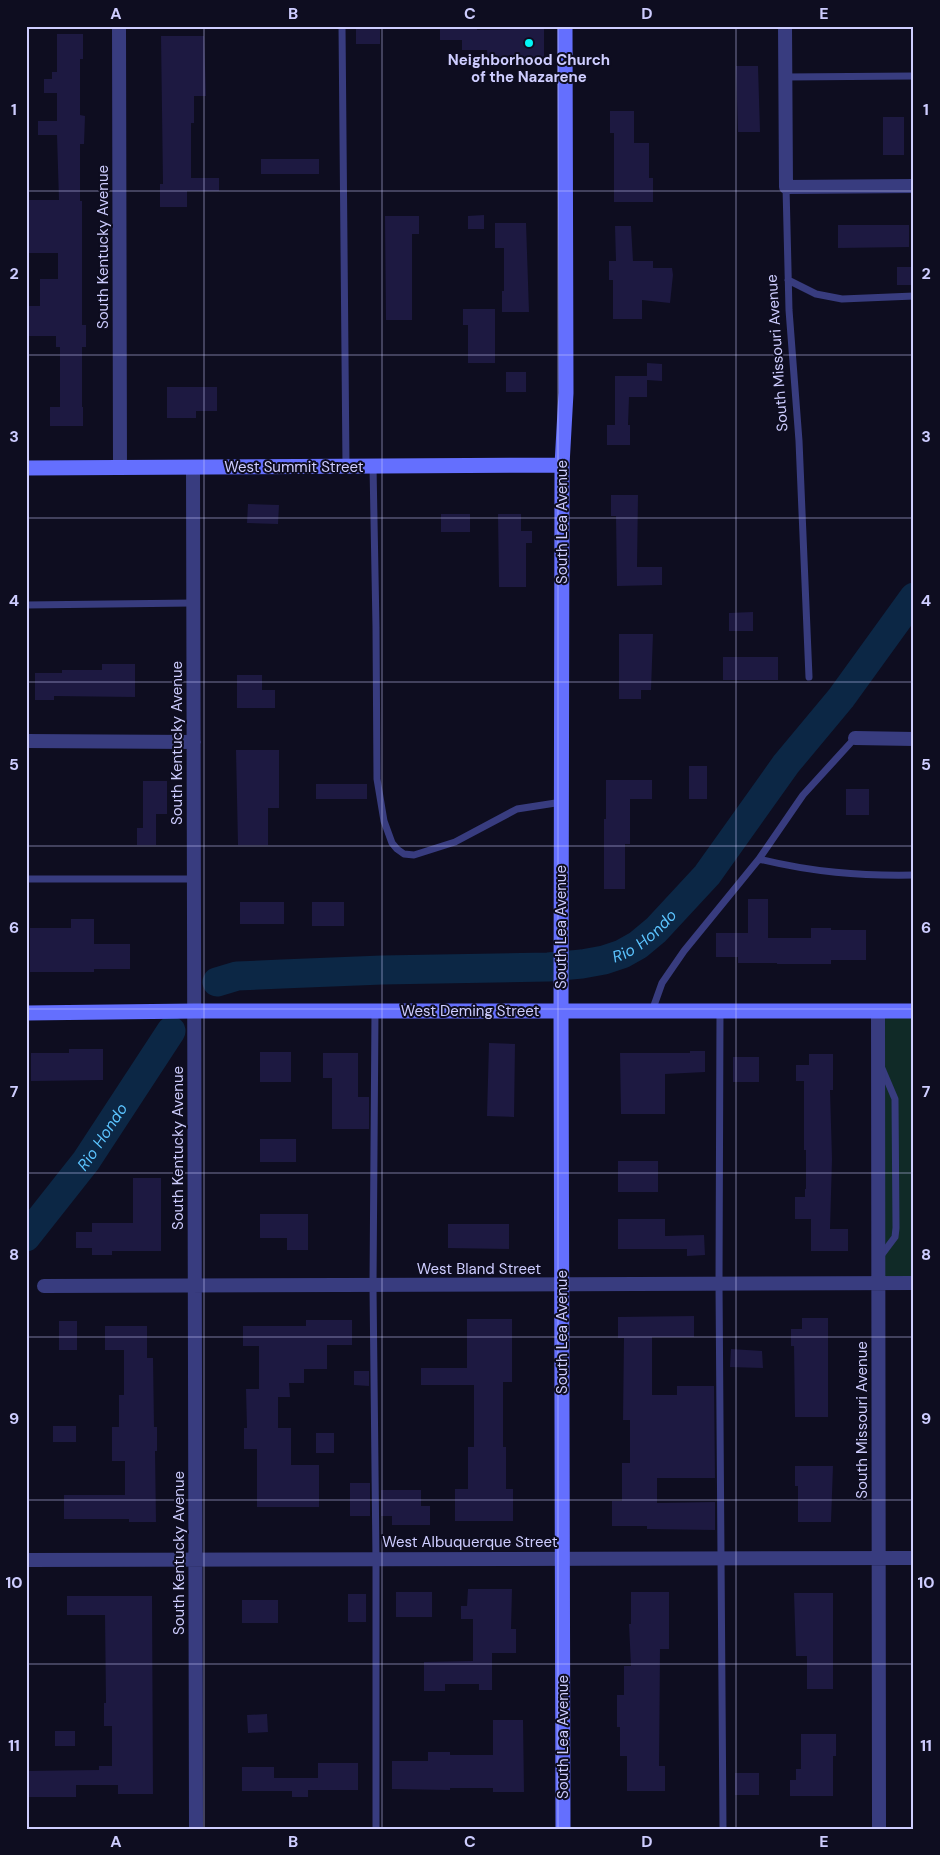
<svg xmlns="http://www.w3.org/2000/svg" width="940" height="1855" font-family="'DM Sans',sans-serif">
  <rect width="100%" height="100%" fill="#0e0d20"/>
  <path fill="#102a27" d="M878,1011H914V1283H878Z"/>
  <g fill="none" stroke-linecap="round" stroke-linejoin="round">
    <g stroke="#0c2745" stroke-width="29">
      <path id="s1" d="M217,982L237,976L282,974L382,970L548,967L582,964L604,960L622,954L638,945L656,930L707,875L786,764L841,698L914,597"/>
      <path id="s2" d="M26,1237L86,1161L171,1031"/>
    </g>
  </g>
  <path fill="#1d1941" d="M356,26H380V44H356Z
    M440,26H477V30L515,29V26H544V60L488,61L487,50H462V40H440Z
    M57,34H83V59H80V115L85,116L84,144H80V201H82V325H86V347H82V407H83V426H50V407H60V347H56V336H27V306H40V279H58V253H26V200H59L57,135H38V121H57V93H44V79H52V72H57Z
    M161,36H204L206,96H194V123H191V178H219V191H187V207H160V184H163Z
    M736,66H758L760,132H738Z
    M610,111H634V143H649V178H653V202H614V133H610Z
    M883,117H904V155H883Z
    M261,159H319V174H261Z
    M484,215V229H468V216Z
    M385,216H419V234H412V320H386Z
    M495,223H526L529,312H502V291H504V248H495Z
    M838,225H909V247L838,248Z
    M615,226H631L633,261H653V268H672L673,275L670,303L642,300V319H613V280H609V261H616Z
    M897,267H914V285H897Z
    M463,309H495V363H468V325H463Z
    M647,363L662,364V381L647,380Z
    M506,372H526V392H506Z
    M615,376H647V397H629L628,425H630V445H607V425H615Z
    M167,387H217V411H196V418H167Z
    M611,495H638L637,567H662V585L617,586L616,516H611Z
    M248,504L279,505L278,524L247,523Z
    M441,514H470V532H441Z
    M498,514H521V531H532V543H526V587H499Z
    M753,612V631H729V613Z
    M619,634H653L651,690H641V699H619Z
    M723,657H778V680H723Z
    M102,664H135V697L54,696V700H35V673H62V670H102Z
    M237,675H262V690H275V708H237Z
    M236,750H279V808H268V845H238Z
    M689,766H707V799H689Z
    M606,780H652V799H630V844H625V889H604V819H606Z
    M143,781H167V814H156V845H137V828H143Z
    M316,784H367V799H316Z
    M846,789H869V815H846Z
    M748,899H768V938H811V928H831V930H866V960H831V964H777V963H738V957H716V933H748Z
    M240,902H284V924H240Z
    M312,902H344V926H312Z
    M71,919H94V944H130V969H94V972H30V928H71Z
    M489,1043L515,1044L514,1117L487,1116Z
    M69,1049H103V1080L31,1081V1053H69Z
    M690,1051H705V1072L665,1074V1114H621L620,1053H690Z
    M260,1052H291V1082H260Z
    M323,1053H358V1097H369V1129H332V1078H323Z
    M809,1054H833V1090H830L832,1159L830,1229H848V1251H811V1219H795V1197H805V1189H806V1150H804V1081H796V1065H809Z
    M733,1057H759V1082H733Z
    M260,1139H296V1162H260Z
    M618,1161H658V1192H618Z
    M133,1178H161V1251H112V1255H92V1248H76V1232H92V1223H133Z
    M260,1214H308V1250H287V1238H260Z
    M618,1219H665V1236L704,1235L705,1255L687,1256V1249H618Z
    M448,1224H509V1249L448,1248Z
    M694,1316V1337H652V1395H677V1386H714L715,1478H657V1503L715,1502V1530L647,1529V1526H612V1501H622V1463H630V1420H623L624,1338H618V1317Z
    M802,1318H828V1417H795L794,1346H791V1329H802Z
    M467,1319H512V1382H503V1447H506V1489H513V1521H455V1489H468V1447H474V1385H421V1368H467Z
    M306,1320H352V1345H327V1369H304V1383H289L290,1397H278V1428H291V1465H319V1507H257V1449H244V1428H247L246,1389H259V1346H243V1326H306Z
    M59,1321H77V1350H59Z
    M105,1326H147V1358H153L154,1427H157V1451H155L156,1522H129V1519H64V1495H125V1461H112V1427H119V1395H124V1350H105Z
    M731,1349L762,1351L763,1368L730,1367Z
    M354,1371H369V1386L354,1385Z
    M53,1426H76V1442H53Z
    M316,1433H334V1453H316Z
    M795,1466H833L831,1522H798V1486H795Z
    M350,1483H370V1516H350Z
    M381,1490H421V1506H430V1525H392V1516H381Z
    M468,1589H512L511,1629H516V1653H492V1690H479V1684H445V1691H424V1662L473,1661V1619H461V1606H467Z
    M396,1592H432V1617H396Z
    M631,1592H669V1649H660L659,1766H665V1791H627V1756H620V1727H617V1695H624V1666H631L629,1624H631Z
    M794,1593H833V1689H807V1656H796Z
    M348,1594H366V1622H348Z
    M67,1596H152L153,1794H118V1785H76V1797H26V1771L99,1770V1766H112V1726H104V1703H106L105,1615H67Z
    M242,1600H278V1623H242Z
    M267,1714L268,1732L248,1733L247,1715Z
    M493,1720H523L524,1792H493V1788H450V1790L392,1789V1761H428V1752H450V1755H493Z
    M55,1731H75V1746H55Z
    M801,1734H836V1756H833V1796H790V1780H796V1769H801Z
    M318,1763H358V1790H308V1797H292V1791H242V1767H274V1778H318Z
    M735,1773H759V1795H735Z"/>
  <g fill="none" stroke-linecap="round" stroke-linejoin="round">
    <path stroke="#383c7f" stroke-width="7" d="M342,26L346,466
      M785,77L914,76
      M786,187L789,310L799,441L809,677
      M788,280L816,294L842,299L914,296
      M373,466L376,627L377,779L384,821L392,843L397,849L404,854L414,855L455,842L517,809L562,802
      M26,605L193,603
      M759,859C812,872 859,876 914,875
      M26,879H194
      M375,1011L373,1286L376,1559V1829
      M652,1011L662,983L684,951L759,859L803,795L855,738
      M720,1011L719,1284L723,1829
      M880,1257L895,1237L896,1228L895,1099L881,1066"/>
    <path stroke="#383c7f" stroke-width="14" d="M119,26L120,468
      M785,26L786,187L914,186
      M193,467L196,1829
      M855,738L914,739
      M26,741L194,742
      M878,1011L879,1829
      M44,1286L914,1283
      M26,1560L914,1558"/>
    <path stroke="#646ffe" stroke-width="15" d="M26,468L562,465
      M26,1013L194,1011H914
      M563,1829L561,1011L562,465L566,393L565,26"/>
  </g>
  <path fill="none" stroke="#cecdff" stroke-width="1" stroke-opacity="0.55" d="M204,26V1829M382,26V1829M558,26V1829M736,26V1829M26,191H914M26,355H914M26,518H914M26,682H914M26,846H914M26,1009H914M26,1173H914M26,1337H914M26,1500H914M26,1664H914"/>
  <circle fill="#02f5f6" stroke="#0e0d20" stroke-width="2" cx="529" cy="43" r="5"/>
  <g text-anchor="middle" stroke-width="4" stroke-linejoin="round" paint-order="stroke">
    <g font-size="15" font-weight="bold" fill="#cecdff" stroke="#0e0d20">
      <text x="529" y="65">Neighborhood Church<tspan x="529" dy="17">of the Nazarene</tspan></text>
    </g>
    <g font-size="15" fill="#cecdff" stroke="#0e0d20">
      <text transform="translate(103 247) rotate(-90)" y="5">South Kentucky Avenue</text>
      <text transform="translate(777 353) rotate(-94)" y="5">South Missouri Avenue</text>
      <text x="294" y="472">West Summit Street</text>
      <text transform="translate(562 522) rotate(-90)" y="5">South Lea Avenue</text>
      <text transform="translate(177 743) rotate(-90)" y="5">South Kentucky Avenue</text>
      <text transform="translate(561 927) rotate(-90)" y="5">South Lea Avenue</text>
      <text x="470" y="1016">West Deming Street</text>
      <text transform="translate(178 1148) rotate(-90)" y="5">South Kentucky Avenue</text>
      <text x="479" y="1274">West Bland Street</text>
      <text transform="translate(562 1332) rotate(-90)" y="5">South Lea Avenue</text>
      <text transform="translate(862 1420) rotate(-90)" y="5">South Missouri Avenue</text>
      <text x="470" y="1547">West Albuquerque Street</text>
      <text transform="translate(179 1553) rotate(-90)" y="5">South Kentucky Avenue</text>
      <text transform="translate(563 1737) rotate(-90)" y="5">South Lea Avenue</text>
    </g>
    <g font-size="16" font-style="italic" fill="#5bc3fe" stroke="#0e0d20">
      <text dy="6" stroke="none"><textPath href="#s1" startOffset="436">Rio Hondo</textPath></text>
      <text dy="6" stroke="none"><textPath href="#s2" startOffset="126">Rio Hondo</textPath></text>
    </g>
  </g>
  <rect width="940" height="1855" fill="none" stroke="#0e0d20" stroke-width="55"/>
  <rect x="28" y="28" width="884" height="1800" fill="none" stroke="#cecdff" stroke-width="2"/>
  <g font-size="16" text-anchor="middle" font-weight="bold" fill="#cecdff">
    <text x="116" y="19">A</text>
    <text x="293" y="19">B</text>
    <text x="470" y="19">C</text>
    <text x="647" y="19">D</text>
    <text x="824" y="19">E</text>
    <text x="14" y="115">1</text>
    <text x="926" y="115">1</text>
    <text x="14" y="279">2</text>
    <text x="926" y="279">2</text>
    <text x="14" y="442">3</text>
    <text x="926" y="442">3</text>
    <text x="14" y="606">4</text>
    <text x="926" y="606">4</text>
    <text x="14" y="770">5</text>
    <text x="926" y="770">5</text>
    <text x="14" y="933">6</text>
    <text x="926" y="933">6</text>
    <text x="14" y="1097">7</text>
    <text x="926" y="1097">7</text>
    <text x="14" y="1260">8</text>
    <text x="926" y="1260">8</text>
    <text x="14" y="1424">9</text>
    <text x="926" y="1424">9</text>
    <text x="14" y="1588">10</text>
    <text x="926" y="1588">10</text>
    <text x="14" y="1751">11</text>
    <text x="926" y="1751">11</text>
    <text x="116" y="1847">A</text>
    <text x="293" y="1847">B</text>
    <text x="470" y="1847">C</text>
    <text x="647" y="1847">D</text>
    <text x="824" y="1847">E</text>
  </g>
</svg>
